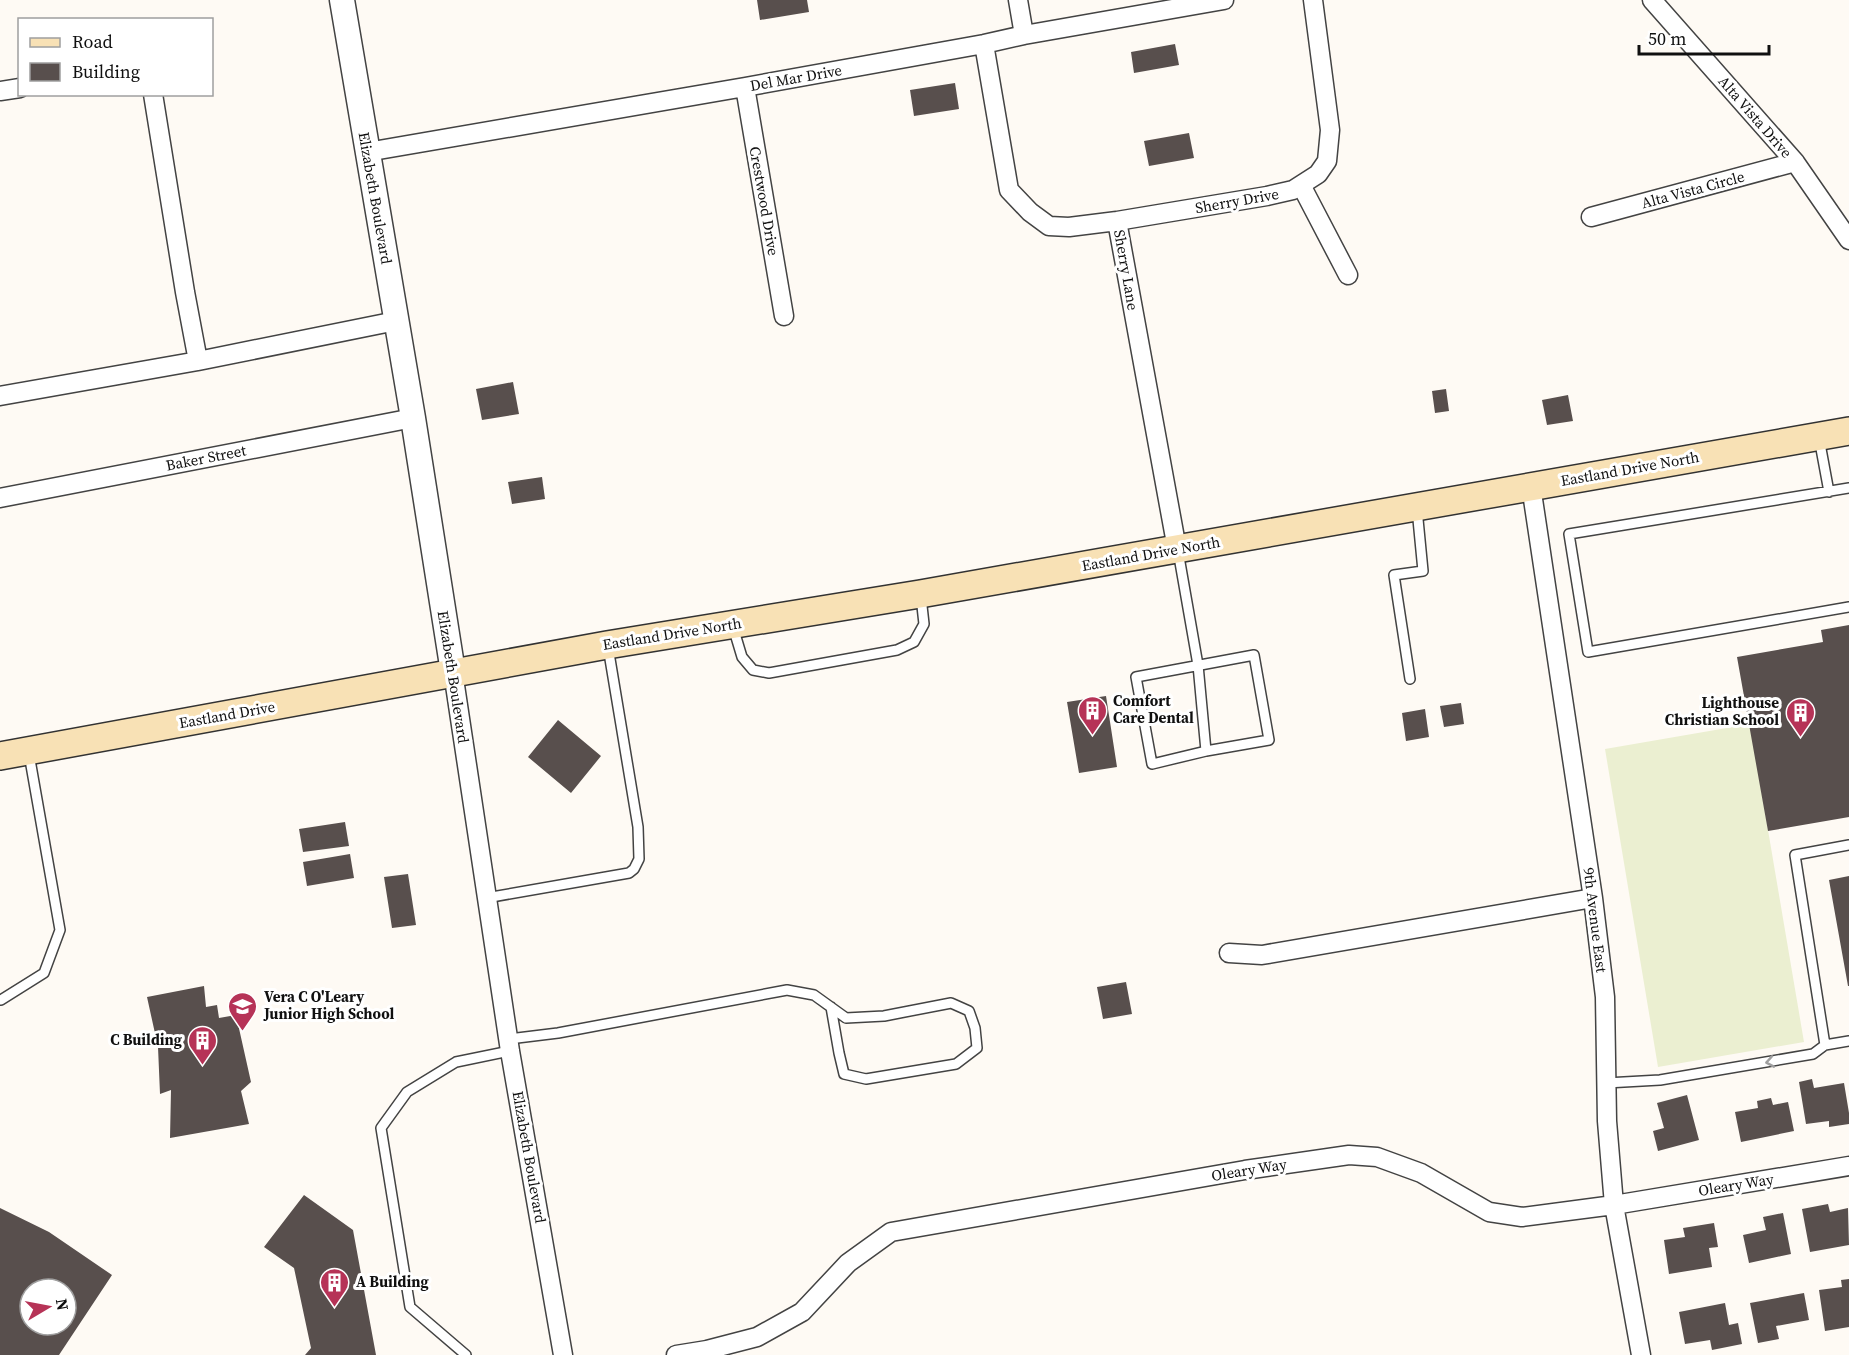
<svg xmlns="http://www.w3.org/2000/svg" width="1849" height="1355" font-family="'Source Serif 4',serif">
  <rect width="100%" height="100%" fill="#fefaf4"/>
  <path fill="#ebefd1" d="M1750,724L1804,1042L1658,1067L1605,749Z"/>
  <path fill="#584f4d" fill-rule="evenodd" d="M757,0H807L809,12L760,20Z
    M1175,44L1179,65L1134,73L1131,52Z
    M955,83L959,109L914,116L910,90Z
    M1189,133L1194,158L1149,166L1144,141Z
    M513,382L519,414L482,420L476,389Z
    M1446,389L1449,411L1435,413L1432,391Z
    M1568,395L1573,421L1547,425L1542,400Z
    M542,477L545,499L512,504L508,482Z
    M1849,625V817L1768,831L1737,657L1823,642L1821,630Z
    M1106,696L1117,767L1079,773L1067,702Z
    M1461,703L1464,724L1444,727L1440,706Z
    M1425,709L1429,737L1406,741L1402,713Z
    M558,720L601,756L571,793L528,757Z
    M345,822L349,846L303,852L299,829Z
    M350,854L354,878L307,886L303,862Z
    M408,874L416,925L392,928L384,877Z
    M1849,876V986H1848L1829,880Z
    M1126,982L1132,1014L1103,1019L1097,987Z
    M204,986L206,1007L217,1005L219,1018L236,1015L251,1082L241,1091L249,1124L170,1138L171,1090L160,1094L158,1047L147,997Z
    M1812,1079L1814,1088L1844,1083L1849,1113V1124L1829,1127V1121L1806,1124L1799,1082Z
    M1687,1095L1699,1140L1658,1151L1653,1131L1664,1128L1657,1103Z
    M1771,1098L1773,1105L1788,1102L1794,1131L1741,1142L1735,1112L1758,1108L1757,1101Z
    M304,1195L353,1230L376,1355H305L311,1348L294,1268L264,1247Z
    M1828,1204L1830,1212L1848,1208L1849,1245L1810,1252L1802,1209Z
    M0,1208L49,1232L112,1275L59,1355H0ZM30,1289H66V1325H30Z
    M1783,1213L1791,1254L1749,1263L1743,1235L1766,1230L1763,1217Z
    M1714,1223L1718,1247L1709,1248L1712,1267L1669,1274L1664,1240L1685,1237L1683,1228Z
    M1849,1279V1327L1825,1331L1819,1290L1842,1287L1841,1280Z
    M1804,1293L1809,1320L1776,1326L1779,1339L1758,1343L1750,1303Z
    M1725,1303L1729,1325L1738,1323L1742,1344L1712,1350L1710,1340L1685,1344L1679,1312Z"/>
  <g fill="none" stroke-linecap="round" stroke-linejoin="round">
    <defs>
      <path id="service" d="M1819,438L1829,492
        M1849,488L1569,534L1588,652L1849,607
        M1178,551L1198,665L1206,751L1152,764L1136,677L1254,655L1269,740L1206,751
        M733,627L742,657L753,670L769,673L897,650L914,642L924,624L921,597
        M1410,679L1394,575L1423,571L1417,509
        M1849,845L1795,855L1825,1045L1849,1041
        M486,898L629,873L634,869L639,859L638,827L608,647
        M1,1000L44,973L60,930L29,754
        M509,1039L558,1033L787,990L814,995L846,1018L884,1016L951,1003L969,1011L975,1028L977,1048L956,1064L866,1079L844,1074L839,1053L831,1007
        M1606,1083L1660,1080L1813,1054L1825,1045
        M466,1355L410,1307L381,1128L407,1092L456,1062L510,1051"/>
      <path id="minor" d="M1018,0L1024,35
        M1652,0L1795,162L1849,240
        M984,44L1009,190L1030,212L1049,226L1069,227L1117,221L1267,196L1293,190L1318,174L1327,161L1330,130L1313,0
        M745,87L784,316
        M0,91L20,88
        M153,94L185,292L198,361
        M367,152L745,87L984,44L1024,35L1224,0
        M1301,185L1348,275
        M1591,217L1795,162
        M1117,221L1177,549
        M0,396L198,361L396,321
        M1531,486L1593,898L1605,997L1607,1121L1614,1205L1641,1355
        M0,498L413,418
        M453,672L510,1051L563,1355
        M1229,953L1262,955L1593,898
        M676,1355L707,1350L757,1337L802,1312L848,1263L891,1232L1245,1170L1349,1155L1377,1157L1421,1173L1489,1212L1522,1217L1614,1205L1849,1166"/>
      <path id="tertiary" d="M342,0L413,418L453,672"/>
      <path id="secondary" d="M0,756L607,645L920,594L1849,431"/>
    </defs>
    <use href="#service" stroke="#434343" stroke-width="12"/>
    <use href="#minor" stroke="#434343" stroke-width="21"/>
    <use href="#tertiary" stroke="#434343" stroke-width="27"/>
    <use href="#secondary" stroke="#323232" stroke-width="30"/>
    <use href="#service" stroke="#fff" stroke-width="9"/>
    <use href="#minor" stroke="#fff" stroke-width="18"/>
    <use href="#tertiary" stroke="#fff" stroke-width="24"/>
    <use href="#secondary" stroke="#f8e1b5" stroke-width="27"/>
  </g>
  <defs><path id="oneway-chevron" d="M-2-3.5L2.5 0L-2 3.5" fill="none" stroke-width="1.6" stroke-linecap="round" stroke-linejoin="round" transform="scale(1.5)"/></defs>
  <use stroke="#9f9f9f" href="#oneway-chevron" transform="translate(1770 1062) rotate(170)"/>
  <defs>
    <symbol id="building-pin" viewBox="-11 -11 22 30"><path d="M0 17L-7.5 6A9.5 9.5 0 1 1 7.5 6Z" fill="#b63357" stroke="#fff"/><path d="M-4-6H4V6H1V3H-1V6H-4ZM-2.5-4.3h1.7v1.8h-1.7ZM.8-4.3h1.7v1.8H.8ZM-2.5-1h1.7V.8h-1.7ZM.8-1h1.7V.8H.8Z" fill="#fff"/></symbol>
    <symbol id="school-pin" viewBox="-11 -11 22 30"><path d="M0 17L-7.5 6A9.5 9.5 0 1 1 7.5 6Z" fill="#b63357" stroke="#fff"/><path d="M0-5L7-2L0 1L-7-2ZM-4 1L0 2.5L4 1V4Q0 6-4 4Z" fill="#fff"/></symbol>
  </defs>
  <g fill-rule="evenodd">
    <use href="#building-pin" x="1076" y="694" width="33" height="45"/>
    <use href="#building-pin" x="1784" y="696" width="33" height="45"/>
    <use href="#school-pin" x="226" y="990" width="33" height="45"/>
    <use href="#building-pin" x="186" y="1024" width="33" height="45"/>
    <use href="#building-pin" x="318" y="1266" width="33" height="45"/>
  </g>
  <g text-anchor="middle" stroke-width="6" stroke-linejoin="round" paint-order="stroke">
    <g font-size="15" fill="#101010" stroke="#fff">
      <text transform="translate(796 78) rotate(-10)" y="5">Del Mar Drive</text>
      <text transform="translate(1755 117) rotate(49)" y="5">Alta Vista Drive</text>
      <text transform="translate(1693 190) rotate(-15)" y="5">Alta Vista Circle</text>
      <text transform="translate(375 198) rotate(80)" y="5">Elizabeth Boulevard</text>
      <text transform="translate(764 201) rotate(80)" y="5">Crestwood Drive</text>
      <text transform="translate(1237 201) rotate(-10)" y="5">Sherry Drive</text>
      <text transform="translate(1126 270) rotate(80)" y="5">Sherry Lane</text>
      <text transform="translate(206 458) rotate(-11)" y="5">Baker Street</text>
      <text transform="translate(1630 469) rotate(-10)" y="5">Eastland Drive North</text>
      <text transform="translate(1151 554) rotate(-10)" y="5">Eastland Drive North</text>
      <text transform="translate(672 634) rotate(-9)" y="5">Eastland Drive North</text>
      <text transform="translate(453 677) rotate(81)" y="5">Elizabeth Boulevard</text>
      <text transform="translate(227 715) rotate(-10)" y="5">Eastland Drive</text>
      <text transform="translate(1595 920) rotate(83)" y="5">9th Avenue East</text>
      <text transform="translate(529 1157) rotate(80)" y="5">Elizabeth Boulevard</text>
      <text transform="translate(1249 1170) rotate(-9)" y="5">Oleary Way</text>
      <text transform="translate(1736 1185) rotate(-9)" y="5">Oleary Way</text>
    </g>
    <g font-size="15" font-weight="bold" fill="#101010" stroke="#fff" text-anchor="start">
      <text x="1113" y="706">Comfort<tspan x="1113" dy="17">Care Dental</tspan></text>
      <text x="1779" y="708" text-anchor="end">Lighthouse<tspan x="1779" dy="17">Christian School</tspan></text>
      <text x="264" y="1002">Vera C O'Leary<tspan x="264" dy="17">Junior High School</tspan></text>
      <text x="182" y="1045" text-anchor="end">C Building</text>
      <text x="356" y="1287">A Building</text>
    </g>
  </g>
  <rect x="18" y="18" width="195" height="78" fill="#ffffff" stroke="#9f9f9f" stroke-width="1.5"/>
  <rect x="30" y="38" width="30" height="9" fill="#f8e1b5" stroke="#9f9f9f" stroke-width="1.5"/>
  <text x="72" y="48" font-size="18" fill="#101010">Road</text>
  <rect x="30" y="63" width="30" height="18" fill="#584f4d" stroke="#9f9f9f" stroke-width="1.5"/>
  <text x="72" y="78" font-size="18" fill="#101010">Building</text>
  <g transform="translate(48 1307) rotate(80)"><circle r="28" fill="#ffffff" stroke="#9f9f9f" stroke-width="1.5"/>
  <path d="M0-4.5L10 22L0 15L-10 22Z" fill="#b63357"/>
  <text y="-9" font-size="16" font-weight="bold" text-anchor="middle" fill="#101010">N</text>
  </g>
  <path d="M1639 45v9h130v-9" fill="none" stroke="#101010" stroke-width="3"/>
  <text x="1648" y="45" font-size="18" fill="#101010" stroke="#ffffff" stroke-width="4.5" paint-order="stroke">50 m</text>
</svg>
